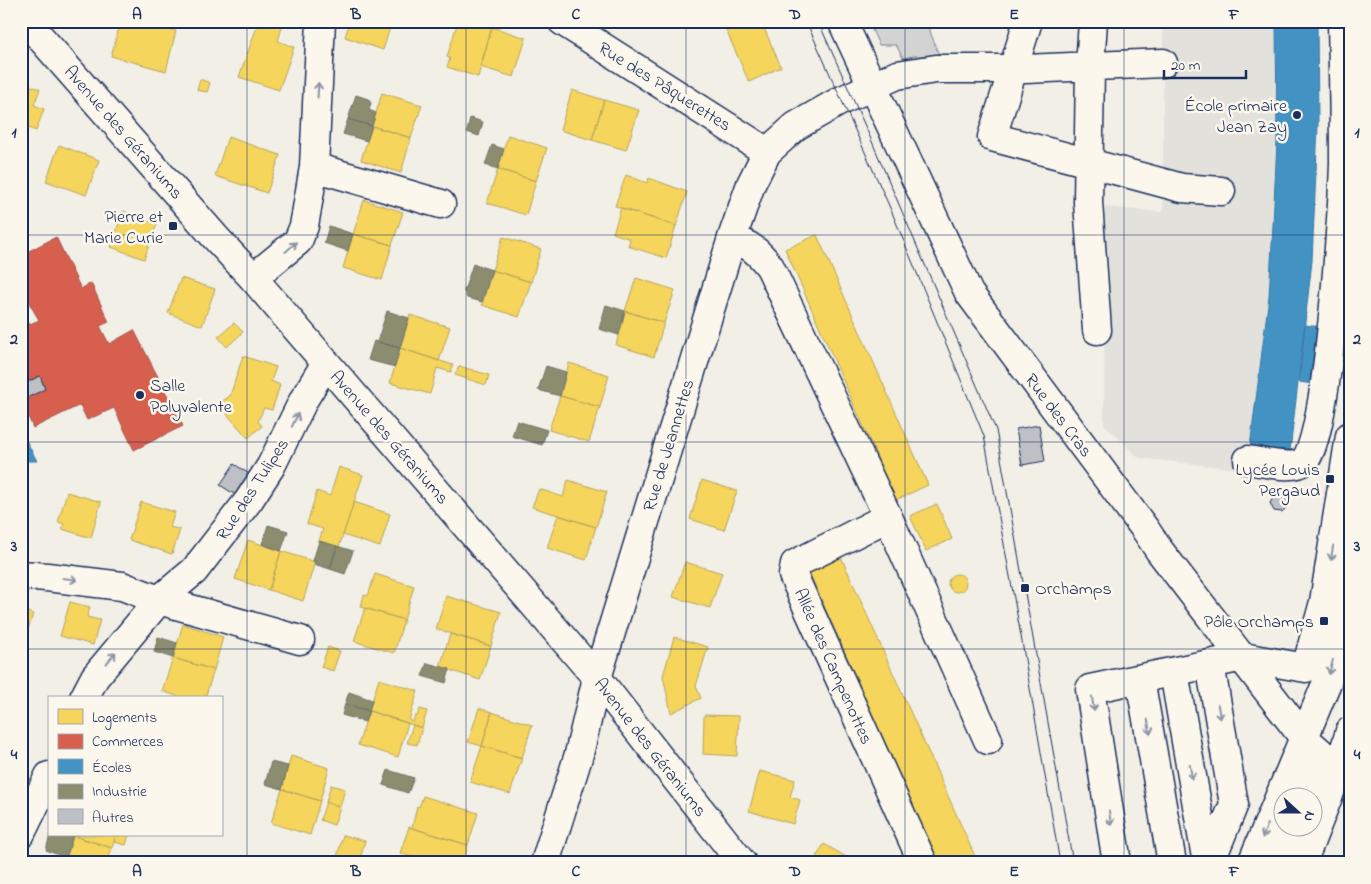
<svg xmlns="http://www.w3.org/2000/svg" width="1371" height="884" font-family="'Indie Flower',sans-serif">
  <rect width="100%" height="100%" fill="#f2efe6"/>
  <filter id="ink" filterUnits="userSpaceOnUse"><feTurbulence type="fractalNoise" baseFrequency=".02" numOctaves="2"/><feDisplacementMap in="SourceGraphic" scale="10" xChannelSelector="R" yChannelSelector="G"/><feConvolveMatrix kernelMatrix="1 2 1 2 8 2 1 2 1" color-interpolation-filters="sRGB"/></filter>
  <g filter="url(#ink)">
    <path fill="#e2e1dc" d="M1163,21H1317V163L1312,261L1306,325L1321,327L1313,384L1299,382L1290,451L1250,447L1247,470L1139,458L1104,424L1105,207L1163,212Z"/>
    <path fill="#d2d3d2" stroke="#768198" d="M868,21H926L939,55L914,56L903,58L896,45H879Z"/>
    <path fill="#f6d55c" stroke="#b4a35d" d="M121,21H140L176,31L166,71L111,56Z
      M259,21H275L283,24L278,41L294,47L279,90L239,77Z
      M350,21H392L383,50L345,37Z
      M458,21H473L492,27L478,77L447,67L450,58L447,57Z
      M722,21H761L781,67L749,82Z
      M492,27L526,38L514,77L480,67Z
      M200,79L210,83L207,92L197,90Z
      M21,82L40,89L34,105L44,109L36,131L21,125Z
      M572,90L604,100L592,140L560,130Z
      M382,93L422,105L411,138L372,126Z
      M604,100L639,110L626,150L592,140Z
      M372,126L411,138L401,173L361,160Z
      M508,135L547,148L536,181L498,169Z
      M228,137L280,155L267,193L215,176Z
      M59,145L99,160L86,195L46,181Z
      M498,169L536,181L526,215L487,203Z
      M626,175L647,183L649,178L687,192L676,226L615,206Z
      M364,200L403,212L392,245L353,234Z
      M621,208L676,226L666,258L628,246L630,239L613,233Z
      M123,211L157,224L144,259L111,247Z
      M353,234L392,245L382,280L343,268Z
      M817,235L928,485L896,500L785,249Z
      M503,237L541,249L531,282L492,270Z
      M492,270L531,282L519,317L482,305Z
      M181,278L215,289L202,326L168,313Z
      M636,278L675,290L664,323L625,311Z
      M625,311L664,323L654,357L616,345Z
      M410,315L450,327L439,361L400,348Z
      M234,323L243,332L227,347L218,337Z
      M400,348L453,365L451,372L437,368L430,394L390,383Z
      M243,356L276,367L271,381L280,385L272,410L264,408L258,421L262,426L248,438L218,404L230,396Z
      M569,363L609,375L600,407L560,396Z
      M459,366L489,375L486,385L455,375Z
      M560,396L600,407L589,442L549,430Z
      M339,467L363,475L339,547L319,541L323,529L307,524L317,491L330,496Z
      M568,480L607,492L596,527L532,507L539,489L563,497Z
      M702,480L737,491L724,530L690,519Z
      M67,492L101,502L91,538L62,529L64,524L58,522Z
      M141,502L175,512L170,527L180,530L172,554L129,540Z
      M354,502L390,514L380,547L343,535Z
      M937,504L952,539L926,551L910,516Z
      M558,515L596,527L586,560L547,548Z
      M248,540L281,551L269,590L235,579Z
      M838,550L978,863H938L903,783L806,565Z
      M281,551L315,562L303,601L269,590Z
      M685,562L722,573L710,608L673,597Z
      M948 583a9 9 0 1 1 18 0a9 9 0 1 1-18 0Z
      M375,574L414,586L404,620L361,607L364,595L368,596Z
      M446,596L501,612L491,646L436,629Z
      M70,602L90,607L87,617L100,620L93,645L60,636Z
      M365,608L404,620L394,653L354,641Z
      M21,610L33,614L21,652Z
      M183,624L223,637L214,670L173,658Z
      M450,634L491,646L480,680L440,667Z
      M674,637L708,647L696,686L701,698L671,713L663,676Z
      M328,647L340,651L333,671L321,667Z
      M173,658L214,670L205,698H182L162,691Z
      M379,679L418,691L409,720L413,722L415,716H417L420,709L427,711L422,728L369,711Z
      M479,708L492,712L482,746L468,742Z
      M369,711L408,723L398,757L358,745Z
      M492,712L532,725L522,758L482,746Z
      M704,715L739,716L737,756L703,754Z
      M413,725L422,728L417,745L407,743Z
      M482,746L522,758L510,794L470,782Z
      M291,756L329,768L320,801L282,789Z
      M760,771L795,780L790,797L800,800L793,824L749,811Z
      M331,785L345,789L340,807L326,802Z
      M282,789L320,801L310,835L271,823Z
      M423,796L478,813L468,845L412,828L417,806L419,807Z
      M326,802L340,807L334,825L320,820Z
      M409,827L468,845L463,863H419L420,860L400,853Z
      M73,835H116L112,848Z
      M116,835H129L126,845L114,842Z
      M343,835L365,841L359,863L337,857Z
      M73,836L112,848L107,863H65Z
      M824,844L853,861L851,863H813Z"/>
    <path fill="#d6604d" stroke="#9e5152" d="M56,237L81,289L91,283L109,322L100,326L109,344L134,330L183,426L134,450L114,408L87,420L80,405L33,428L21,400L45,389L40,376L29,382L21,366V320L26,317L30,324L39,320L21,289V255Z"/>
    <path fill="#4393c3" stroke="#3775a5" d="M1276,21H1317L1318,125L1312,261L1290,451L1250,447L1269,296L1272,245L1277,142Z
      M1305,325L1321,327L1313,384L1299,382Z
      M21,431L37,461H21Z"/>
    <path fill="#8c8c6e" stroke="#6a7069" d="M356,95L368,99L371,103L369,110L376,113L372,126L348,119Z
      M470,118L483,122L479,136L467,132Z
      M348,119L372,126L367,141L343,134Z
      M492,145L504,149L498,169L485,165Z
      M329,226L353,234L348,251L324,243Z
      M473,264L492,270L482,302L467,298L464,291Z
      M606,305L625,311L619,335L599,329Z
      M387,311L409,318L400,348L377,342Z
      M374,341L400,348L395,367L368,360Z
      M546,366L566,372L560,396L538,390Z
      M517,421L547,430L542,445L512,436Z
      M268,525L288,531L281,551L262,544Z
      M319,541L337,546L330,569L314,564L315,562L313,561Z
      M337,546L353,551L345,574L330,569Z
      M158,637L177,643L173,658L154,652Z
      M427,663L450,669L446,683L422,676Z
      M349,692L372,700L369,711L345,704Z
      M345,704L369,711L365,722L342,715Z
      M271,762L288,766L282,789L265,784Z
      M388,770L414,778L408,793L383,785Z
      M50,835L73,836L66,858L46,850Z"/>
    <path fill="#bdc0c4" stroke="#1b2f5e" d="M40,376L45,389L23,400L21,396V385Z
      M1039,425L1045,461L1022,465L1016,429Z
      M234,464L251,475L237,496L220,485Z
      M1275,495L1284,496L1289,505L1282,512L1274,511L1270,503Z"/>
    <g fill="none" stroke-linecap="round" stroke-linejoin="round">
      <defs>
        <path id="minor" d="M26,21L215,237L253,278L597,678L742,863
          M562,21L767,152
          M842,21L969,293L1145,529L1159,550L1304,738L1320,752
          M1028,21L992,137L1182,188L1221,191
          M1093,21L1090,67L1088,202L1097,330
          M314,167L441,204
          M732,238C750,245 758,251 770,267L888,517L988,740
          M253,278L298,241L304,226L314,167L321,21
          M1248,460C1261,462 1294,470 1304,461C1328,441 1343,204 1344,162C1344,115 1343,68 1342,21
          M888,517L795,564L793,575L923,863
          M21,575L47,577L122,586L159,600L300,640
          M1174,672L1207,863
          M1140,679L1172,863
          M84,698L95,677L159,600L194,571L249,500L271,466L304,399L326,363
          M21,833L49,776
          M545,863L579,754L597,678L732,238L751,184L767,152L796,126L840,101L897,75L936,69H1025L1163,63
          M1117,863L1090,689L1243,657L1306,668L1324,602L1350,436
          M1210,863L1234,804L1210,664"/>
        <path id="major" d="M1303,796L1319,752
          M1252,863L1327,682L1335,655L1350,568
          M1278,863L1292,826
          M1302,863L1339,769L1350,731"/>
      </defs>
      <use href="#minor" stroke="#1b2f5e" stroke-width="31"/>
      <use href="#major" stroke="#1b2f5e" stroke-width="31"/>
      <use href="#minor" stroke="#fbf7ec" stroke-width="28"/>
      <use href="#major" stroke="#fbf7ec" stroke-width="28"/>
      <path stroke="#1b2f5e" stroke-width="1" d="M806,21L891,210L984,436L1021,636L1060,863
        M818,21L870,137L996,430L1073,863"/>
    </g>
    <defs><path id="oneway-shaft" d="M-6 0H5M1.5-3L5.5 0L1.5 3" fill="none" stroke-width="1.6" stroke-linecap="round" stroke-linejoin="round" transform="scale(1.25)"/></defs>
    <g stroke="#8b93a5">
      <use href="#oneway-shaft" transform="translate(318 90) rotate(-87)"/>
      <use href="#oneway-shaft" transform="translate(291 247) rotate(-42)"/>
      <use href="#oneway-shaft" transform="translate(295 420) rotate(-65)"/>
      <use href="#oneway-shaft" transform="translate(1332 553) rotate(99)"/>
      <use href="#oneway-shaft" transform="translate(70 579) rotate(7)"/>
      <use href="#oneway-shaft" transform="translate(111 658) rotate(-51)"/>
      <use href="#oneway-shaft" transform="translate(1331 667) rotate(106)"/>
      <use href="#oneway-shaft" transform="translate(1093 704) rotate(81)"/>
      <use href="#oneway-shaft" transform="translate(1219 712) rotate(81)"/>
      <use href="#oneway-shaft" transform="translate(1149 727) rotate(80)"/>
      <use href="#oneway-shaft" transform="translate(1191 772) rotate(80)"/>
      <use href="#oneway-shaft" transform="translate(1110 818) rotate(82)"/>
      <use href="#oneway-shaft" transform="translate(1265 831) rotate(112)"/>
    </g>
  </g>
  <path fill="none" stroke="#1b2f5e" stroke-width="1" stroke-opacity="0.55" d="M247,21V863M466,21V863M686,21V863M905,21V863M1124,21V863M21,235H1350M21,442H1350M21,649H1350"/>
  <g fill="#1b2f5e" stroke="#fbf7ec" stroke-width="2">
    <circle cx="1297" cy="115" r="5"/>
    <rect x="168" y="221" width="10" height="10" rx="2.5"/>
    <circle cx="140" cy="395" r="5"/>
    <rect x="1325" y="474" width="10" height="10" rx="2.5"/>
    <rect x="1020" y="583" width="10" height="10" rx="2.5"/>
    <rect x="1319" y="616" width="10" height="10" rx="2.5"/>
  </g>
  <g text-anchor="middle" stroke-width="5" stroke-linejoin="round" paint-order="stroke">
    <g font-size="18" fill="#1b2f5e" stroke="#fbf7ec">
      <text transform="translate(665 86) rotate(32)" y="6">Rue des Pâquerettes</text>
      <text transform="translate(124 132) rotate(49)" y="6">Avenue des Géraniums</text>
      <text transform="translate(1059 415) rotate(53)" y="6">Rue des Cras</text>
      <text transform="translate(390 437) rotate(49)" y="6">Avenue des Géraniums</text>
      <text transform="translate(668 445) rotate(-73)" y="6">Rue de Jeannettes</text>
      <text transform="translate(252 489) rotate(-57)" y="6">Rue des Tulipes</text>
      <text transform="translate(834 666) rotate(66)" y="6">Allée des Campenottes</text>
      <text transform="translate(651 747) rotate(52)" y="6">Avenue des Géraniums</text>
    </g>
    <g font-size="18" fill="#1b2f5e" stroke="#fbf7ec" text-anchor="end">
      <text x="1287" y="111">École primaire<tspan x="1287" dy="21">Jean Zay</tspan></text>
      <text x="163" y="222">Pierre et<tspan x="163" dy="21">Marie Curie</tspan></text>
      <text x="150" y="391" text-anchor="start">Salle<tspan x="150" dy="21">Polyvalente</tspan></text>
      <text x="1320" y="475">Lycée Louis<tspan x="1320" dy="21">Pergaud</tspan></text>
      <text x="1035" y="594" text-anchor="start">Orchamps</text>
      <text x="1314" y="627">Pôle Orchamps</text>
    </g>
  </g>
  <rect width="1371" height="884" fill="none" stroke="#fbf7ec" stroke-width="55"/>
  <rect x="48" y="696" width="175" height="140" fill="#fbf7ec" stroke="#a1a7b3"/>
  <rect x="58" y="709" width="25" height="15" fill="#f6d55c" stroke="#a1a7b3"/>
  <text x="92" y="722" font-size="15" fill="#1b2f5e">Logements</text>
  <rect x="58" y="734" width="25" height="15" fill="#d6604d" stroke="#a1a7b3"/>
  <text x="92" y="746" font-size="15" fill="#1b2f5e">Commerces</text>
  <rect x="58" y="759" width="25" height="15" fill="#4393c3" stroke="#a1a7b3"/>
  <text x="92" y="772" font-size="15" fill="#1b2f5e">Écoles</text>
  <rect x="58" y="784" width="25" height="15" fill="#8c8c6e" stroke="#a1a7b3"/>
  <text x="92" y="796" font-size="15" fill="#1b2f5e">Industrie</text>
  <rect x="58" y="809" width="25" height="15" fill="#bdc0c4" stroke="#a1a7b3"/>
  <text x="92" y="822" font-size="15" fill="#1b2f5e">Autres</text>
  <g transform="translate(1298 812) rotate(111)"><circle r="24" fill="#fbf7ec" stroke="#a1a7b3"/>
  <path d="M0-4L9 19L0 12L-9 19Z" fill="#1b2f5e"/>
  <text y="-8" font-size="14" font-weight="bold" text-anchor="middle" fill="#1b2f5e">N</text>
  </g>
  <path d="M1164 70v8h82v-8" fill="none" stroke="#1b2f5e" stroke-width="2.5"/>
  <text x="1171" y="70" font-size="15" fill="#1b2f5e" stroke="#fbf7ec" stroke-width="4" paint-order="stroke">20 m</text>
  <rect x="28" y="28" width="1316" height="828" fill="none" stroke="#1b2f5e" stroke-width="2"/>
  <g font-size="16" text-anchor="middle" font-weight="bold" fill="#1b2f5e">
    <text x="137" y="19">A</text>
    <text x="356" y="19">B</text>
    <text x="576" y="19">C</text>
    <text x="795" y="19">D</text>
    <text x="1014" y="19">E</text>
    <text x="1234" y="19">F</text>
    <text x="14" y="137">1</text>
    <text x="1357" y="137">1</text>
    <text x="14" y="344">2</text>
    <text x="1357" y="344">2</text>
    <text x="14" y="551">3</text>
    <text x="1357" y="551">3</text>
    <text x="14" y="759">4</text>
    <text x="1357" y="759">4</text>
    <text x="137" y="876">A</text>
    <text x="356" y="876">B</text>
    <text x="576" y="876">C</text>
    <text x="795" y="876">D</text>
    <text x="1014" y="876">E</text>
    <text x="1234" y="876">F</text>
  </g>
</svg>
